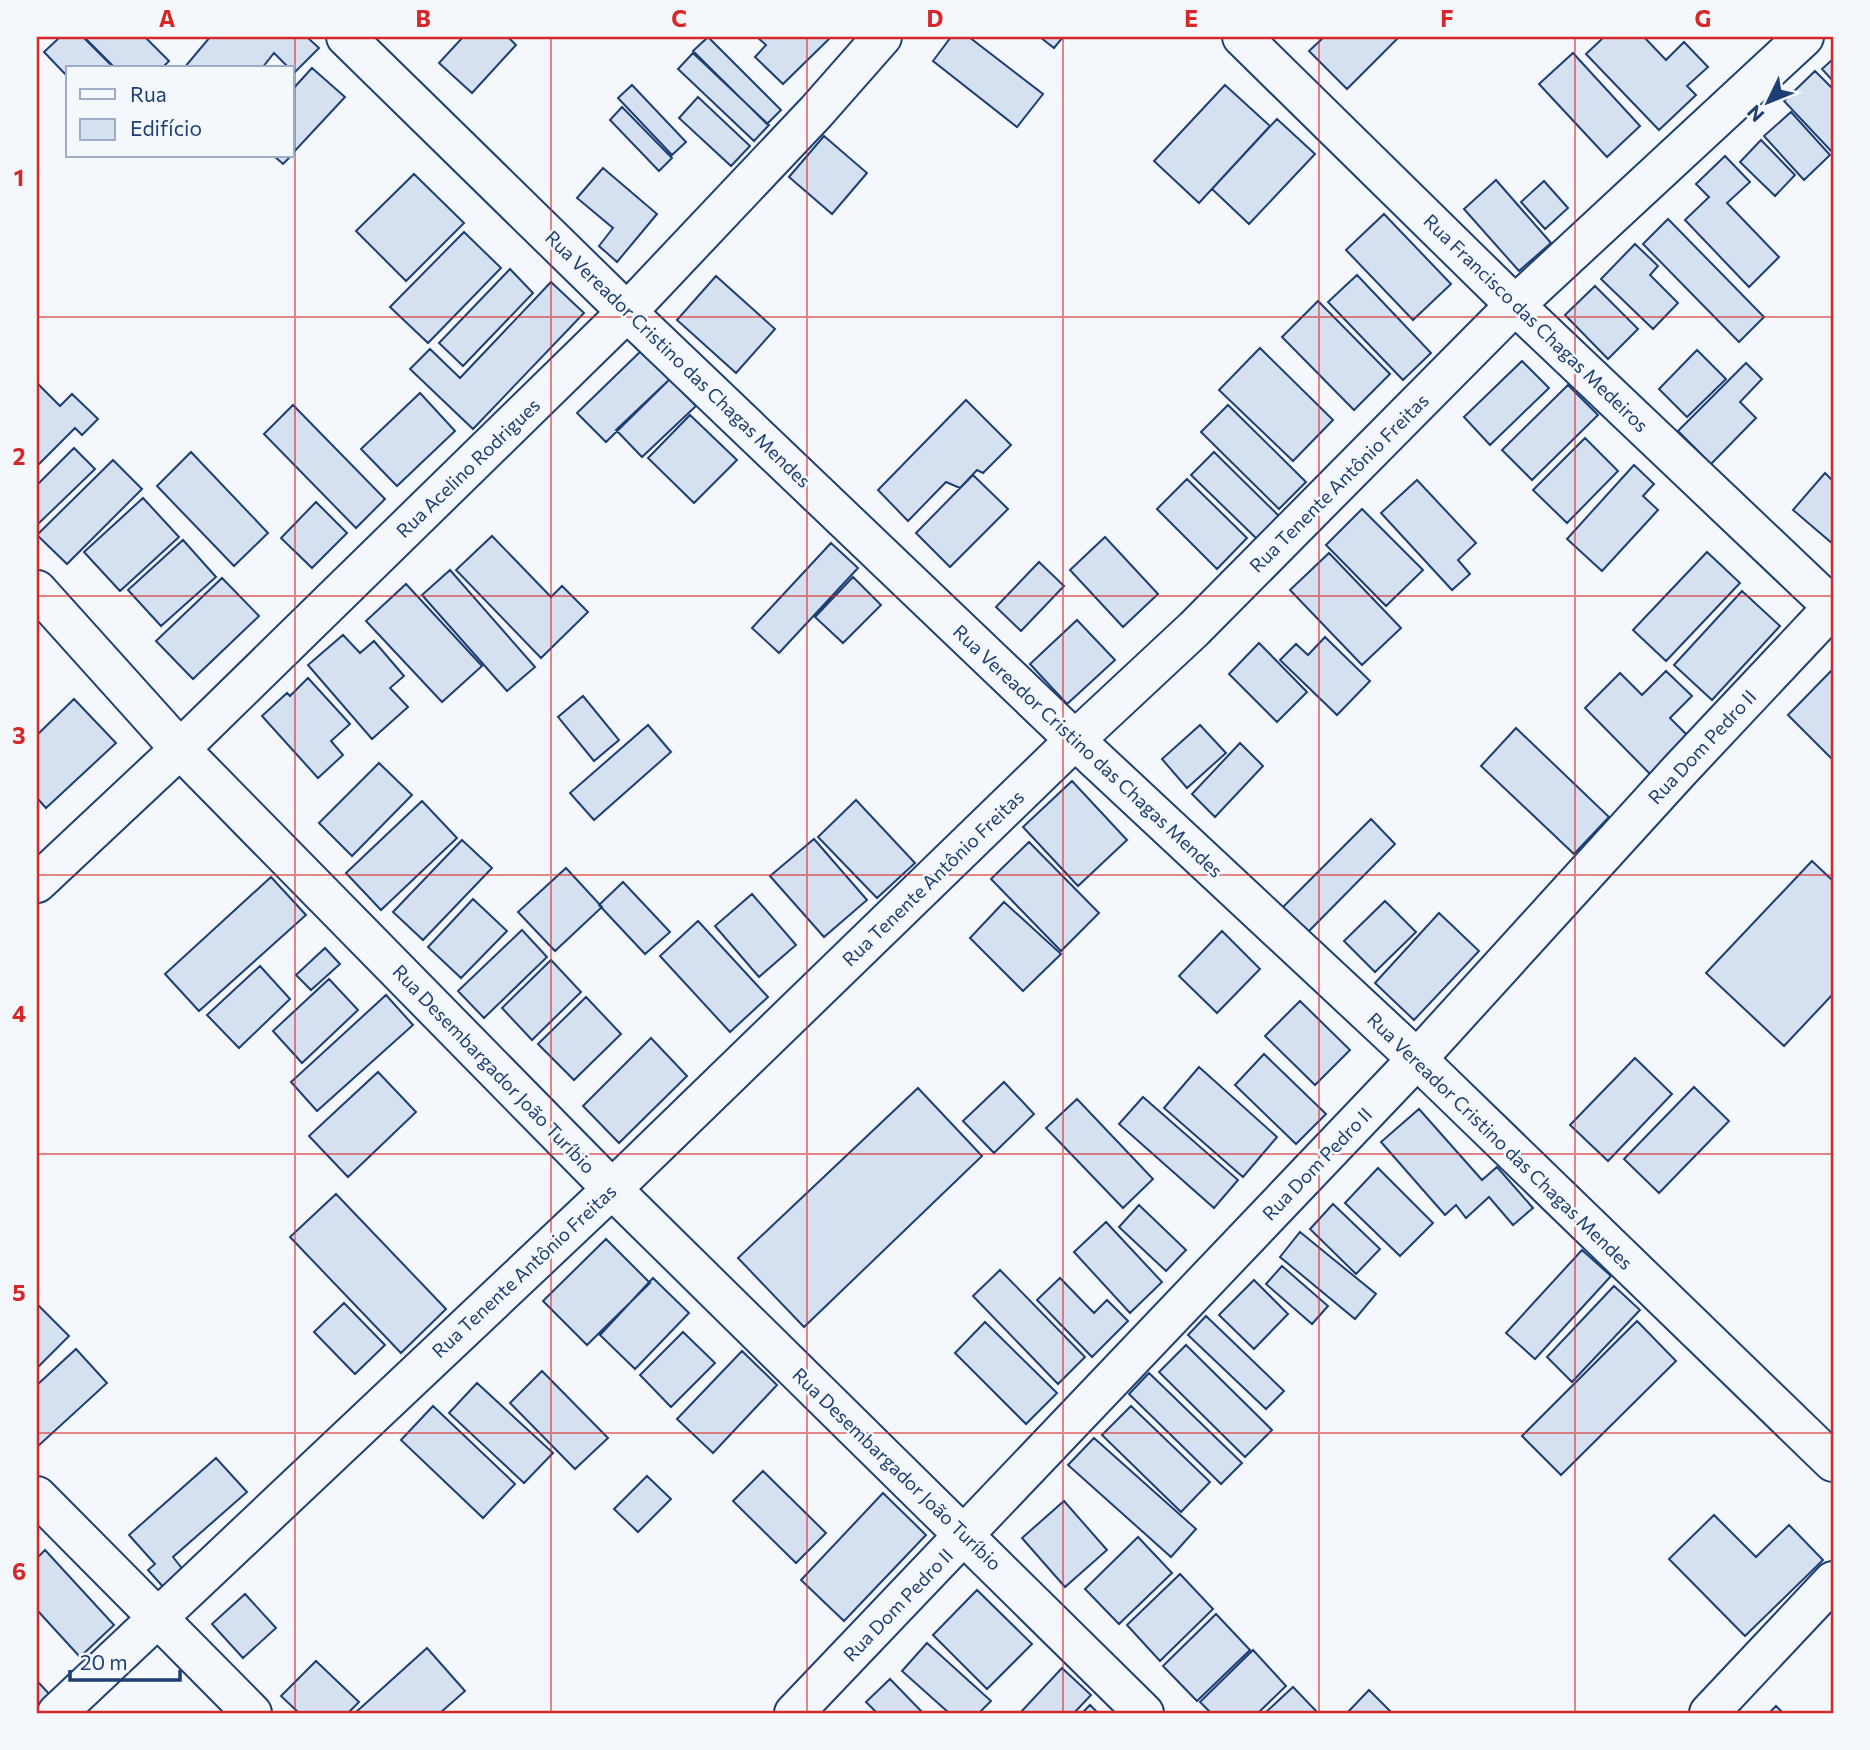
<svg xmlns="http://www.w3.org/2000/svg" width="1870" height="1750" font-family="Commissioner,sans-serif">
  <rect width="100%" height="100%" fill="#f4f7fb"/>
  <path fill="#d5e0f0" stroke="#1d3f73" stroke-width="2" d="M60,37H83L114,68H68V77L44,52Z
    M84,37H145L169,61L162,68H115Z
    M210,37H307L319,48L294,73L292,68H289L274,53L262,68H184Z
    M463,37H508L516,45L472,93L439,63Z
    M708,37L781,110L767,124L693,51Z
    M757,37H831L783,84L755,57L766,45Z
    M951,37H969L1043,94L1017,127L933,61Z
    M1040,37H1063L1054,48Z
    M1324,37H1399L1347,89L1309,51Z
    M1604,37H1644L1666,60L1684,42L1708,67L1687,86L1696,95L1659,130L1586,54Z
    M693,53L769,125L754,141L678,69Z
    M1573,53L1640,126L1607,157L1539,84Z
    M1833,59V81L1822,69Z
    M312,68L345,97L292,154V90Z
    M1815,71L1833,89V153L1784,101Z
    M632,85L686,142L672,155L618,98Z
    M1225,85L1270,126L1199,203L1154,161Z
    M698,97L750,146L731,166L679,118Z
    M622,107L672,158L659,171L610,120Z
    M1791,112L1830,155L1804,180L1764,136Z
    M1277,119L1315,154L1249,224L1212,189Z
    M824,136L867,173L832,214L789,177Z
    M1761,140L1795,175L1775,196L1740,162Z
    M274,156H291L283,164Z
    M1725,156L1750,182L1727,203L1779,257L1749,287L1685,220L1709,197L1696,184Z
    M603,168L657,214L617,262L599,246L613,228L577,198Z
    M414,174L464,223L406,281L356,231Z
    M1496,180L1551,243L1519,271L1464,209Z
    M1544,181L1568,208L1545,229L1521,202Z
    M1384,214L1451,284L1413,320L1346,250Z
    M1668,219L1764,317L1739,342L1643,244Z
    M464,232L501,268L428,343L390,307Z
    M1635,244L1658,266L1650,275L1678,303L1653,329L1601,279Z
    M510,269L533,293L463,366L439,343Z
    M1357,275L1431,353L1403,380L1328,302Z
    M716,276L775,329L736,373L677,320Z
    M551,282L584,313L473,429L410,369L430,349L460,378Z
    M1595,286L1638,329L1608,359L1565,315Z
    M1318,301L1390,374L1354,410L1282,337Z
    M1260,348L1333,420L1293,461L1219,390Z
    M642,350L670,379L606,442L577,413Z
    M1697,350L1726,379L1687,417L1659,389Z
    M1522,361L1549,388L1490,445L1464,417Z
    M1746,363L1762,379L1740,402L1756,418L1711,464L1678,431Z
    M670,379L696,406L642,457L616,430Z
    M37,383L60,406L72,394L98,419L82,435L75,428L37,466Z
    M1568,385L1598,415L1532,480L1502,450Z
    M420,393L455,431L397,486L361,449Z
    M966,400L1011,445L983,473L977,470L960,488L946,482L908,521L878,490Z
    M293,405L385,499L356,528L264,434Z
    M1228,405L1306,482L1279,509L1201,432Z
    M690,415L737,460L694,503L648,458Z
    M1585,438L1618,471L1567,523L1533,490Z
    M74,448L95,469L37,525V485Z
    M191,452L268,533L234,566L157,486Z
    M1214,452L1279,516L1257,539L1191,475Z
    M113,460L142,489L67,564L37,535Z
    M1634,465L1654,484L1643,496L1658,510L1602,571L1567,539Z
    M1825,473L1833,481V544L1793,510Z
    M973,475L1008,509L950,567L916,533Z
    M1187,479L1247,538L1217,569L1157,509Z
    M1417,480L1476,543L1458,560L1470,574L1452,590L1381,513Z
    M143,498L179,537L120,591L84,552Z
    M316,502L347,533L312,568L281,538Z
    M1362,509L1423,570L1386,606L1326,545Z
    M492,536L551,597L562,586L588,612L541,658L456,570Z
    M1105,537L1158,594L1123,627L1070,570Z
    M183,540L216,577L161,626L128,590Z
    M831,543L858,568L779,653L752,628Z
    M1707,552L1740,583L1666,661L1633,630Z
    M1329,553L1401,628L1362,665L1290,590Z
    M1039,562L1064,586L1021,631L996,607Z
    M450,570L535,667L507,691L422,595Z
    M853,577L881,605L843,643L815,617Z
    M222,578L259,616L193,679L156,641Z
    M406,584L482,666L442,702L366,621Z
    M1742,591L1780,626L1712,700L1674,665Z
    M1077,620L1115,660L1067,704L1030,664Z
    M343,635L360,653L374,641L404,676L390,688L408,707L372,739L308,665Z
    M1325,637L1370,681L1337,715L1280,660L1296,644L1308,655Z
    M1259,643L1307,692L1277,722L1229,674Z
    M1833,669V760L1788,715Z
    M1666,671L1692,696L1670,718L1694,742L1656,780L1585,708L1620,673L1642,695Z
    M308,678L350,724L331,741L343,755L318,778L262,716L287,693L290,696Z
    M583,696L619,740L594,761L558,717Z
    M74,699L116,743L46,808L37,798V735Z
    M648,725L671,752L594,820L570,793Z
    M1200,725L1226,753L1187,788L1162,759Z
    M1516,728L1609,817L1574,854L1481,766Z
    M1240,743L1263,766L1215,817L1192,794Z
    M379,763L412,795L352,856L319,823Z
    M1072,781L1127,840L1078,886L1023,827Z
    M856,800L915,863L877,898L818,837Z
    M422,801L457,838L381,910L346,873Z
    M1371,819L1395,844L1305,935L1280,910Z
    M814,839L867,900L824,937L770,876Z
    M462,840L492,868L423,940L393,912Z
    M1029,842L1099,913L1061,951L991,879Z
    M1812,861L1833,881V994L1784,1046L1706,973Z
    M566,868L602,907L555,951L518,912Z
    M271,877L306,915L199,1011L165,974Z
    M623,882L670,932L645,954L599,905Z
    M752,894L796,945L759,977L715,926Z
    M473,899L507,931L461,978L428,947Z
    M1385,901L1416,932L1375,972L1344,941Z
    M1004,902L1061,954L1023,991L970,938Z
    M1439,913L1479,951L1414,1020L1375,983Z
    M698,921L768,997L730,1032L660,956Z
    M522,930L547,957L484,1018L458,991Z
    M1222,931L1260,969L1217,1013L1179,976Z
    M325,948L340,964L311,990L296,975Z
    M551,960L581,992L532,1040L502,1008Z
    M260,966L290,999L239,1048L207,1015Z
    M329,979L358,1010L302,1063L273,1031Z
    M386,995L413,1025L317,1111L291,1082Z
    M586,997L621,1034L574,1080L538,1044Z
    M1300,1001L1350,1050L1315,1085L1265,1036Z
    M651,1038L687,1076L619,1143L583,1106Z
    M1264,1054L1326,1114L1296,1144L1235,1085Z
    M1635,1058L1672,1094L1608,1161L1570,1125Z
    M1199,1067L1277,1137L1243,1177L1164,1108Z
    M378,1072L416,1112L348,1177L309,1136Z
    M1004,1082L1034,1114L994,1153L963,1121Z
    M1694,1087L1729,1121L1659,1193L1624,1159Z
    M918,1088L982,1156L804,1327L738,1258Z
    M1143,1097L1238,1180L1214,1208L1119,1124Z
    M1077,1099L1153,1179L1123,1208L1046,1128Z
    M1419,1109L1482,1180L1497,1167L1533,1208L1513,1225L1489,1197L1466,1218L1456,1205L1445,1215L1381,1142Z
    M1378,1168L1433,1223L1400,1256L1345,1203Z
    M336,1194L446,1309L401,1353L290,1237Z
    M1333,1204L1380,1249L1356,1274L1310,1229Z
    M1139,1205L1186,1250L1166,1271L1119,1227Z
    M1106,1222L1162,1282L1130,1313L1074,1252Z
    M1300,1232L1376,1294L1355,1319L1280,1257Z
    M606,1239L650,1283L587,1345L543,1301Z
    M1582,1250L1611,1276L1535,1359L1506,1333Z
    M1282,1266L1328,1306L1312,1324L1266,1284Z
    M1000,1270L1085,1357L1058,1384L973,1296Z
    M653,1278L689,1313L635,1369L600,1335Z
    M1060,1278L1094,1313L1107,1300L1128,1321L1092,1357L1037,1300Z
    M1254,1280L1288,1314L1254,1349L1219,1315Z
    M1614,1286L1640,1310L1572,1382L1547,1357Z
    M344,1303L385,1345L355,1374L314,1332Z
    M37,1304L69,1336L37,1368Z
    M1206,1316L1284,1391L1266,1409L1188,1335Z
    M1637,1321L1676,1361L1561,1475L1522,1436Z
    M985,1322L1057,1393L1026,1424L955,1353Z
    M683,1332L715,1363L671,1407L640,1375Z
    M1186,1345L1272,1430L1245,1457L1159,1372Z
    M76,1349L107,1383L37,1447V1385Z
    M742,1351L777,1385L713,1453L677,1419Z
    M542,1371L608,1438L575,1469L510,1403Z
    M1149,1373L1242,1463L1221,1484L1129,1394Z
    M477,1383L553,1453L524,1483L449,1413Z
    M433,1406L515,1484L483,1518L401,1440Z
    M1131,1406L1210,1482L1181,1512L1102,1435Z
    M1094,1438L1196,1529L1171,1557L1068,1465Z
    M216,1458L247,1492L173,1557L184,1571L165,1589L148,1570L155,1564L129,1535Z
    M763,1471L826,1533L796,1563L733,1501Z
    M647,1476L671,1499L638,1532L614,1509Z
    M883,1493L926,1535L844,1621L801,1580Z
    M1064,1501L1107,1550L1065,1587L1022,1538Z
    M1714,1515L1756,1557L1789,1525L1823,1560L1745,1636L1669,1559Z
    M1138,1537L1172,1573L1119,1624L1085,1589Z
    M45,1550L114,1625L80,1657L37,1610V1558Z
    M1180,1574L1213,1609L1160,1661L1127,1625Z
    M977,1590L1032,1644L987,1689L933,1635Z
    M245,1594L276,1628L243,1658L212,1624Z
    M1216,1614L1250,1650L1197,1701L1163,1666Z
    M927,1643L991,1701L979,1713H949L902,1671Z
    M427,1648L465,1691L440,1713H355Z
    M1253,1650L1286,1686L1258,1713H1211L1200,1702Z
    M316,1661L359,1702L348,1713H299L281,1696Z
    M1062,1668L1091,1695L1074,1713H1020Z
    M890,1679L923,1713H877L866,1702Z
    M37,1681L54,1699L40,1713H37Z
    M1293,1687L1318,1713H1265Z
    M1369,1690L1392,1713H1347Z
    M1090,1705L1098,1713H1082Z
    M1776,1706L1783,1713H1769Z"/>
  <g fill="none" stroke-linecap="round" stroke-linejoin="round">
    <defs>
      <path id="minor" d="M346,37L627,312L1075,740L1417,1059L1833,1462
        M1242,37L1515,305L1833,607
        M37,590L180,749L612,1189L1144,1713
        M37,883L180,749L627,312L816,112L882,37
        M37,1496L252,1713
        M57,1713L612,1189L1075,740L1194,629L1515,305L1804,37
        M794,1713L1417,1059L1679,771L1833,607
        M1709,1713L1833,1581"/>
    </defs>
    <use href="#minor" stroke="#1d3f73" stroke-width="42"/>
    <use href="#minor" stroke="#f4f7fb" stroke-width="38"/>
  </g>
  <path fill="none" stroke="#d62828" stroke-width="2" stroke-opacity="0.55" d="M295,37V1713M551,37V1713M807,37V1713M1063,37V1713M1319,37V1713M1575,37V1713M37,317H1833M37,596H1833M37,875H1833M37,1154H1833M37,1433H1833"/>
  <g text-anchor="middle" stroke-width="5" stroke-linejoin="round" paint-order="stroke">
    <g font-size="19" fill="#1d3f73" stroke="#f4f7fb">
      <text transform="translate(1536 323) rotate(44)" y="7">Rua Francisco das Chagas Medeiros</text>
      <text transform="translate(678 359) rotate(44)" y="7">Rua Vereador Cristino das Chagas Mendes</text>
      <text transform="translate(468 468) rotate(-44)" y="7">Rua Acelino Rodrigues</text>
      <text transform="translate(1339 483) rotate(-45)" y="7">Rua Tenente Antônio Freitas</text>
      <text transform="translate(1702 747) rotate(-47)" y="7">Rua Dom Pedro II</text>
      <text transform="translate(1088 751) rotate(43)" y="7">Rua Vereador Cristino das Chagas Mendes</text>
      <text transform="translate(933 878) rotate(-44)" y="7">Rua Tenente Antônio Freitas</text>
      <text transform="translate(494 1069) rotate(46)" y="7">Rua Desembargador João Turíbio</text>
      <text transform="translate(1500 1141) rotate(44)" y="7">Rua Vereador Cristino das Chagas Mendes</text>
      <text transform="translate(1317 1164) rotate(-46)" y="7">Rua Dom Pedro II</text>
      <text transform="translate(524 1271) rotate(-43)" y="7">Rua Tenente Antônio Freitas</text>
      <text transform="translate(897 1469) rotate(44)" y="7">Rua Desembargador João Turíbio</text>
      <text transform="translate(898 1605) rotate(-46)" y="7">Rua Dom Pedro II</text>
    </g>
  </g>
  <rect width="1870" height="1750" fill="none" stroke="#f4f7fb" stroke-width="77"/>
  <rect x="66" y="66" width="228" height="91" fill="#f4f7fb" stroke="#9eadc5" stroke-width="2"/>
  <rect x="80" y="89" width="35" height="10" fill="#f4f7fb" stroke="#9eadc5" stroke-width="2"/>
  <text x="130" y="102" font-size="21" fill="#1d3f73">Rua</text>
  <rect x="80" y="119" width="35" height="21" fill="#d5e0f0" stroke="#9eadc5" stroke-width="2"/>
  <text x="130" y="136" font-size="21" fill="#1d3f73">Edifício</text>
  <g transform="translate(1768 102) rotate(227)" stroke="#f4f7fb" stroke-width="5" paint-order="stroke">
  <path d="M0-5L12 26L0 18L-12 26Z" fill="#1d3f73"/>
  <text y="-10" font-size="19" font-weight="bold" text-anchor="middle" fill="#1d3f73">N</text>
  </g>
  <path d="M70 1670v10h110v-10" fill="none" stroke="#1d3f73" stroke-width="3.5"/>
  <text x="80" y="1670" font-size="21" fill="#1d3f73" stroke="#f4f7fb" stroke-width="5" paint-order="stroke">20 m</text>
  <rect x="38" y="38" width="1794" height="1674" fill="none" stroke="#d62828" stroke-width="2.5"/>
  <g font-size="23" text-anchor="middle" font-weight="bold" fill="#d62828">
    <text x="167" y="27">A</text>
    <text x="423" y="27">B</text>
    <text x="679" y="27">C</text>
    <text x="935" y="27">D</text>
    <text x="1191" y="27">E</text>
    <text x="1447" y="27">F</text>
    <text x="1703" y="27">G</text>
    <text x="19" y="186">1</text>
    <text x="19" y="465">2</text>
    <text x="19" y="744">3</text>
    <text x="19" y="1022">4</text>
    <text x="19" y="1301">5</text>
    <text x="19" y="1580">6</text>
  </g>
</svg>
